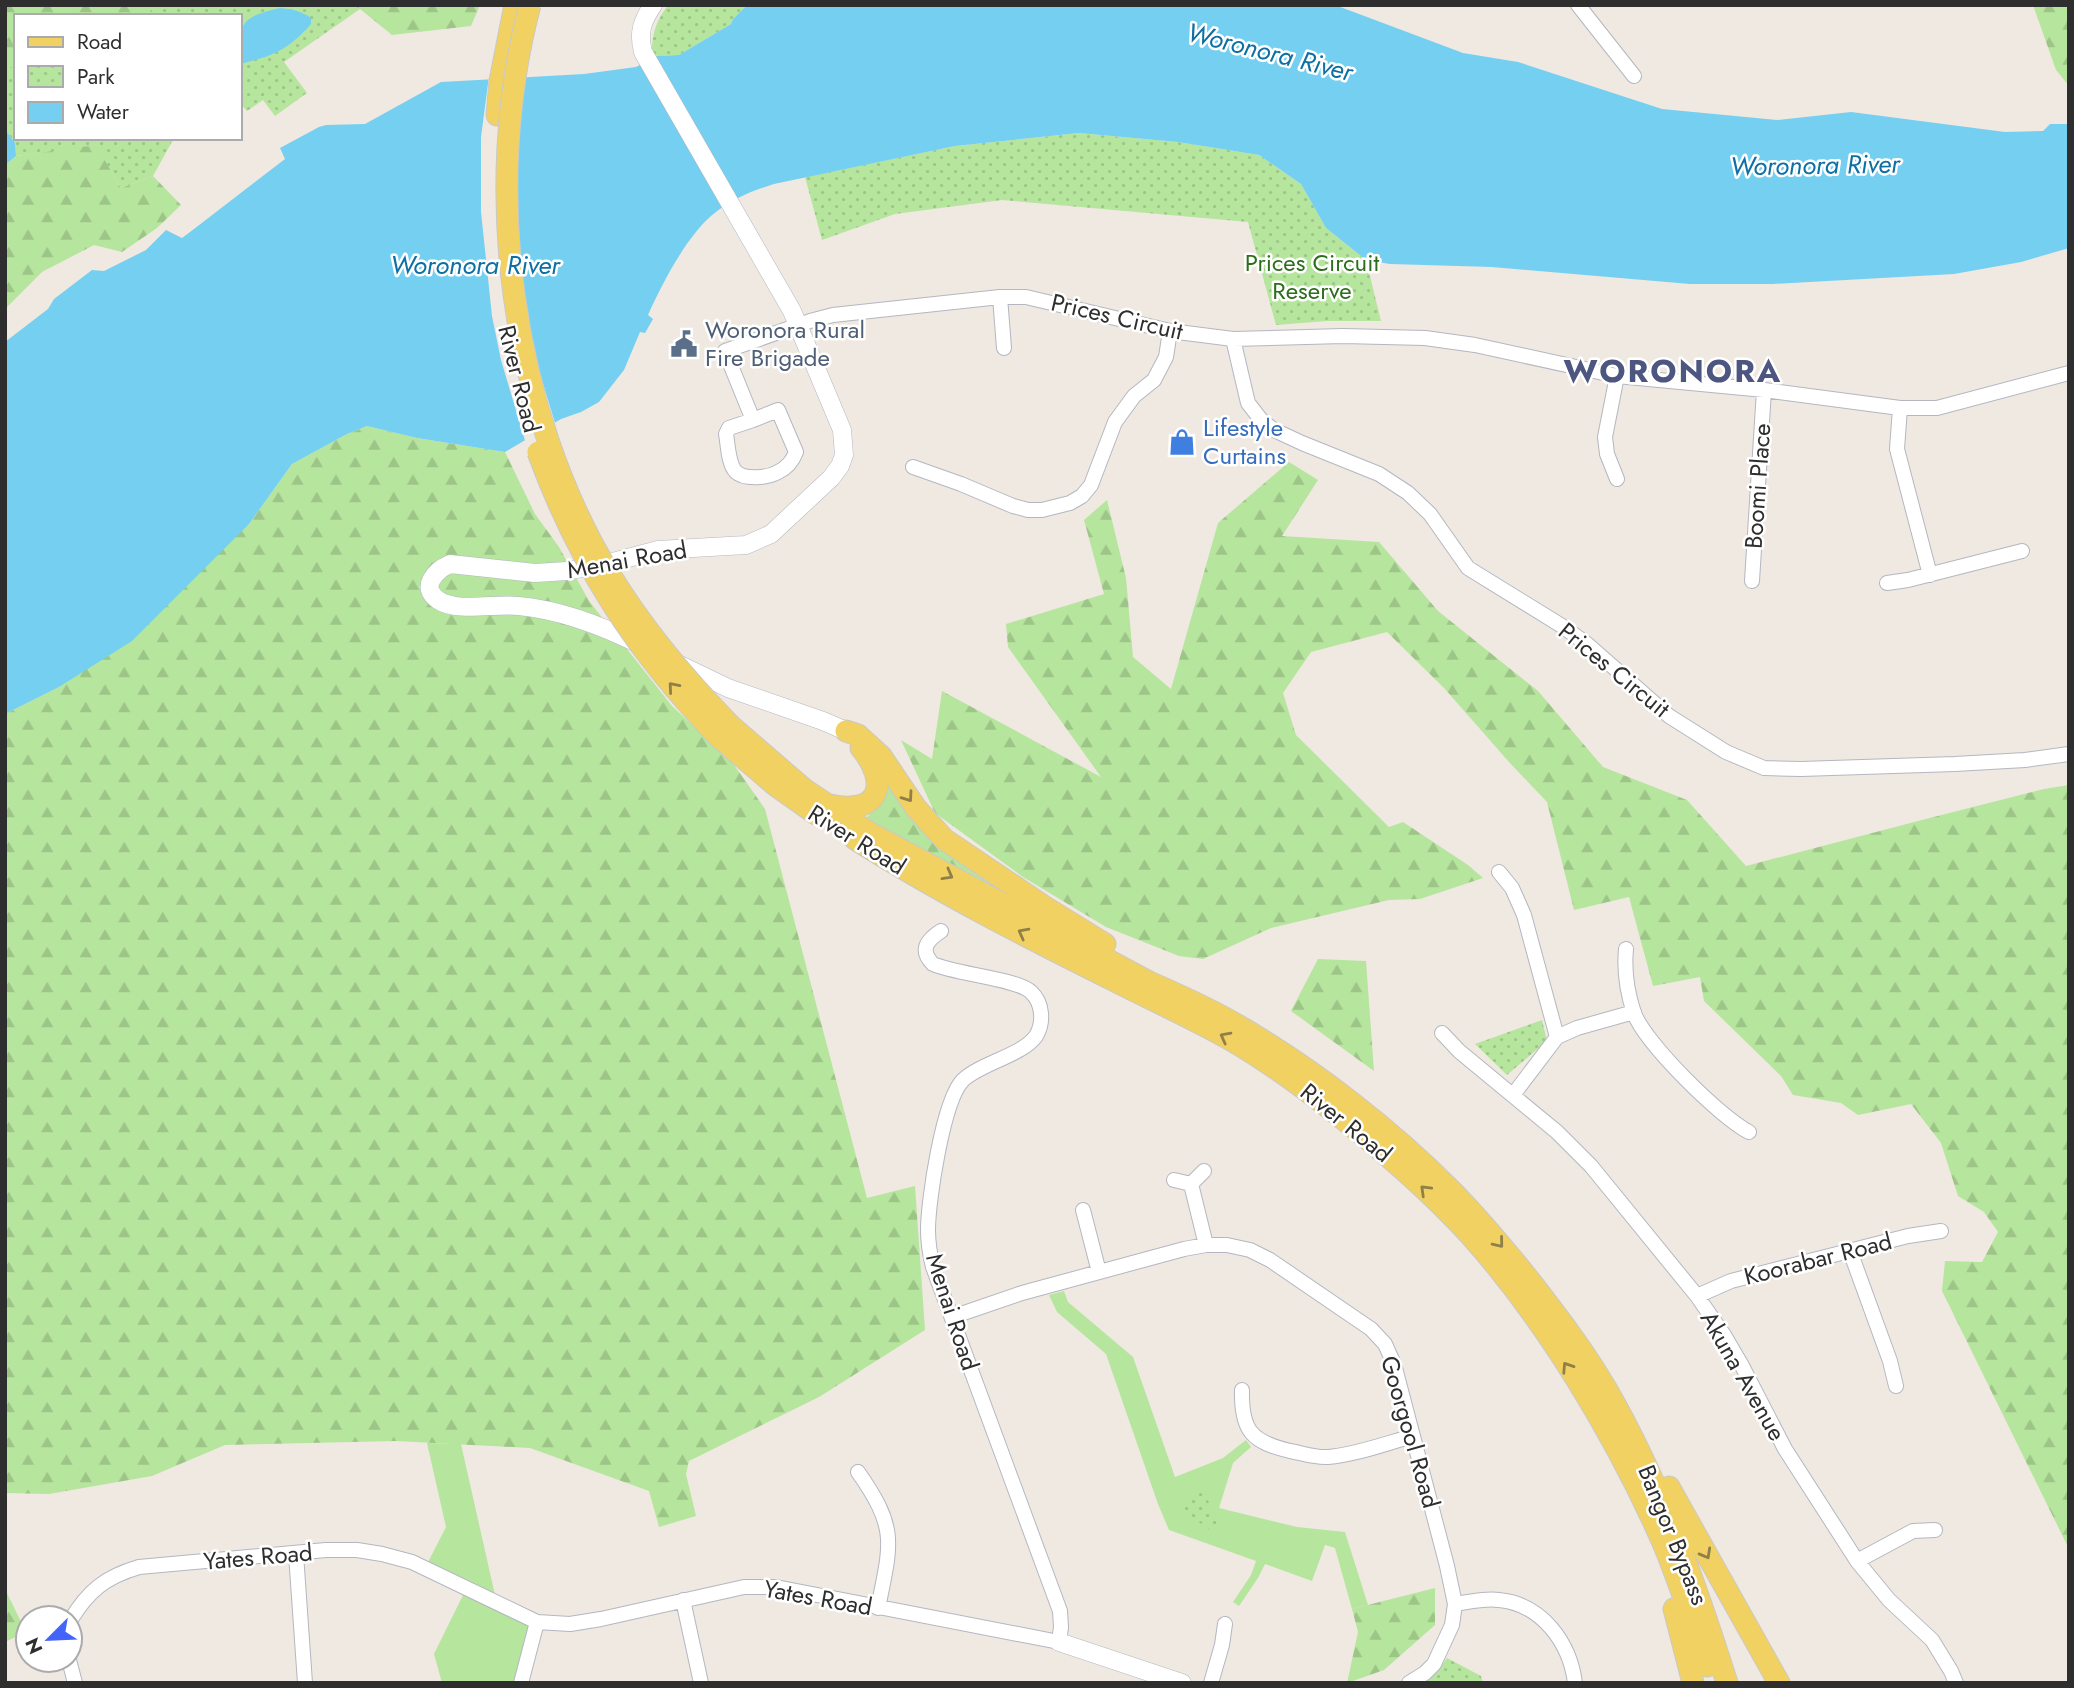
<svg xmlns="http://www.w3.org/2000/svg" width="2074" height="1688" font-family="Jost,sans-serif">
  <defs>
    <pattern id="forest-firs" width="22" height="20" patternUnits="userSpaceOnUse" patternTransform="scale(1.75)"><rect width="22" height="20" fill="#b6e59e"/><path d="M5 1l3.5 6h-7zM16 11l3.5 6h-7z" fill="#9dc588"/></pattern>
    <pattern id="park-dots" width="8" height="8" patternUnits="userSpaceOnUse" patternTransform="scale(1.75)"><rect width="8" height="8" fill="#b6e59e"/><path d="M2 2h.1M6 6h.1" fill="none" stroke="#9dc588" stroke-width="1.8" stroke-linecap="round"/></pattern>
  </defs>
  <rect width="100%" height="100%" fill="#efe9e1"/>
  <path fill="#b6e59e" d="M1064,1291L1068,1302L1133,1357L1175,1477L1223,1458L1246,1440L1251,1447L1233,1463L1219,1508L1297,1527L1345,1532L1368,1605L1352,1609L1335,1548L1325,1545L1312,1581L1265,1564L1258,1578L1239,1606L1233,1602L1251,1575L1256,1561L1169,1530L1158,1504L1106,1354L1057,1312L1049,1295Z
    M427,1443L461,1444L497,1604L537,1622L521,1683H442L434,1654L466,1589L425,1568L446,1527Z"/>
  <path fill="url(#forest-firs)" d="M5,5H157L145,16H16V65L9,68L5,72Z
    M351,5H480L471,26L392,35L360,9Z
    M2033,5H2069V86L2056,70Z
    M96,144L121,188L153,176L181,205L157,228L122,252L94,245L42,272L5,309V165L16,156Z
    M367,426L417,438L505,452L535,514L559,547L589,601L672,706L732,762L765,809L867,1198L915,1186L925,1330L819,1397L689,1461L686,1474L696,1516L659,1527L649,1491L530,1448L396,1441L225,1445L152,1476L49,1494L5,1493V714L59,687L249,524L292,464L347,434Z
    M1289,462L1318,480L1282,536L1379,542L1438,611L1538,691L1603,767L1687,800L1746,866L1918,821L2044,789L2069,785V1549L1942,1291L1945,1261L1982,1262L1998,1232L1984,1212L1958,1196L1941,1143L1911,1104L1858,1115L1841,1103L1793,1095L1781,1076L1704,1001L1700,977L1653,986L1629,897L1574,910L1547,802L1509,762L1444,688L1387,632L1311,652L1283,693L1296,735L1389,827L1403,822L1468,865L1483,878L1420,899L1389,900L1271,928L1203,959L1179,956L1106,927L1023,877L935,813L901,740L932,759L942,691L1101,777L1008,647L1006,624L1104,594L1084,520L1107,500L1126,578L1133,657L1171,689L1218,523Z
    M885,779L1016,898L892,836L866,818C882,802 883,803 885,779Z
    M1318,959L1366,961L1374,1071L1291,1011Z
    M1435,1588V1625L1384,1670L1347,1683L1358,1632L1352,1609Z
    M5,1589L26,1632L5,1642Z"/>
  <path fill="url(#park-dots)" d="M157,5H350L360,9L284,62L307,93L275,116L263,100L247,111L240,103V16H145Z
    M668,5H747L733,19L731,24L679,55L657,56L652,51C652,32 657,20 668,5Z
    M16,65V138H174L153,176L121,188L96,145L16,156L15,143L5,129V72L9,68Z
    M1079,133L1178,142L1259,155L1301,184L1326,228L1366,260L1381,321H1327L1276,325L1248,222L1002,200L895,214L822,240L805,177L955,146Z
    M1542,1020L1547,1041L1507,1075L1475,1044Z
    M1203,1492L1220,1522L1213,1532L1183,1511L1182,1507L1191,1496Z
    M1447,1658L1481,1676L1483,1683H1423L1436,1673Z"/>
  <path fill="#75cff0" d="M747,5H1335L1463,53L1518,62L1662,109L1777,120L1851,112L2005,132L2043,131L2050,124H2069V248L2021,262L1954,274L1772,284H1690L1492,267L1390,264L1366,260L1326,228L1301,184L1259,155L1178,142L1079,133L955,146L774,184C751,191 729,200 711,216C685,239 662,284 648,315L653,319L645,333L640,332L624,370L599,402L581,412L561,419L505,452L417,438L367,426L347,434L292,464L249,524L132,641L59,687L5,714V342L48,309L54,299L92,270L104,271L146,250L166,230L182,238L194,229L285,159L280,148L319,127L326,125L365,124L441,82L584,74L636,67L657,56L679,55L731,24L733,19Z
    M280,8C292,9 301,11 311,18V24C288,50 273,56 240,64C240,23 238,18 280,8Z
    M5,129L15,143L16,156L5,165Z"/>
  <path fill="#efe9e1" d="M522,74L515,214L522,286L537,364L556,426L526,444L501,360L492,316L481,212V137L489,76Z"/>
  <g fill="none" stroke-linecap="round" stroke-linejoin="round">
    <defs>
      <path id="minor" d="M1578,5L1634,76
        M1000,297L1004,348
        M1233,339L1248,403L1262,421L1274,430L1302,443L1379,474L1408,493L1430,514L1468,568L1562,626L1587,644L1669,716L1726,752L1764,768L1801,769L1955,764L2025,760L2069,754
        M1617,376L1605,437L1607,454L1617,479
        M1900,408L1897,449L1930,575
        M753,420L729,428L726,434C728,444 728,464 736,472C745,480 768,478 778,472C787,468 793,460 796,452L778,410L753,420L725,351L810,321L833,315L1000,297H1026L1170,331L1233,339L1343,336L1425,338L1475,345L1617,376L1764,390L1900,408H1937L2069,373
        M913,467L961,484L1013,506L1028,510H1042L1070,503L1082,496L1091,485L1115,422L1134,396L1154,380L1166,357L1170,331
        M1752,581L1764,390
        M1887,583L1908,580L2022,551
        M1499,872L1512,888L1524,915L1557,1037
        M1626,949C1624,970 1627,992 1634,1013C1645,1043 1720,1117 1749,1132
        M1442,1033L1459,1051L1557,1132L1591,1166L1697,1296L1724,1335L1741,1364L1785,1449L1857,1561L1889,1600L1932,1640L1951,1671L1956,1683
        M1513,1095L1557,1037L1577,1028L1634,1012
        M1174,1180L1191,1184L1204,1171
        M1191,1184L1206,1245
        M1083,1210L1099,1272
        M1850,1251L1890,1361L1896,1386
        M1697,1296L1731,1281L1908,1236L1941,1231
        M952,1317L1022,1293L1184,1249L1206,1245H1227L1250,1250L1270,1260L1371,1329L1385,1344L1394,1364L1447,1566L1455,1604L1452,1625L1434,1664L1425,1673L1409,1683
        M1242,1390C1241,1431 1252,1442 1290,1451C1302,1453 1315,1458 1328,1457C1355,1455 1387,1443 1413,1436
        M858,1472C898,1529 891,1543 878,1608
        M296,1554L305,1683
        M1857,1561L1913,1531L1935,1530
        M683,1600L701,1683
        M1455,1604C1469,1602 1485,1598 1499,1600C1542,1604 1570,1643 1575,1683
        M70,1621C88,1591 105,1577 139,1567L326,1550H357L382,1554L412,1562L537,1622L570,1624L601,1619L744,1587H776L1059,1642L1061,1627L1060,1611L933,1267C930,1255 928,1243 928,1230C928,1201 943,1100 963,1080C981,1063 1023,1055 1036,1036C1044,1023 1043,1003 1031,992C1018,979 955,974 933,964C919,950 927,940 941,931
        M69,1660L75,1683
        M521,1683L537,1622
        M1211,1683L1222,1645L1225,1624"/>
      <path id="tertiary" d="M643,646C605,627 562,610 519,606C497,603 457,613 438,600C419,587 436,570 450,564L535,573L567,571L613,562L658,550L746,545L771,534L831,478L840,466L844,455L842,430L792,311L643,52C638,33 642,21 653,5
        M674,662L728,688L823,721L846,731
        M1059,1642L1182,1683"/>
      <path id="primary" d="M497,115L500,81L515,5
        M731,726L804,789L870,833L1149,982C1179,995 1210,1009 1239,1026C1316,1071 1393,1131 1455,1194C1482,1222 1507,1252 1531,1282C1558,1317 1585,1352 1607,1390C1660,1482 1695,1582 1727,1683
        M846,731L858,735L881,756L916,808L944,839L1045,907L1105,944
        M719,737L775,785L816,814
        M830,805C880,816 890,783 861,748
        M855,839C938,892 1027,937 1115,981C1154,1001 1194,1019 1231,1040C1267,1061 1300,1085 1333,1111C1381,1149 1428,1189 1470,1235C1547,1321 1617,1438 1663,1543C1680,1583 1693,1625 1707,1666
        M1669,1487L1779,1683
        M1674,1609L1693,1683"/>
    </defs>
    <use href="#minor" stroke="#b4b7c1" stroke-width="16"/>
    <use href="#tertiary" stroke="#b4b7c1" stroke-width="19"/>
    <use href="#primary" stroke="#c9c9c9" stroke-width="23"/>
    <use href="#minor" stroke="#fff" stroke-width="14"/>
    <use href="#tertiary" stroke="#fff" stroke-width="18"/>
    <use href="#primary" stroke="#f2d163" stroke-width="21"/>
    <defs>
      <path id="primary-bridge" d="M530,5C481,189 511,410 609,573C643,629 685,679 731,726
        M538,452C578,562 637,653 719,737"/>
    </defs>
    <use href="#primary-bridge" stroke="#c9c9c9" stroke-width="23" stroke-linecap="butt"/>
    <use href="#primary-bridge" stroke="#f2d163" stroke-width="21"/>
  </g>
  <defs><path id="oneway-chevron" d="M-2-3.5L2.5 0L-2 3.5" fill="none" stroke-width="1.6" stroke-linecap="round" stroke-linejoin="round" transform="scale(1.75)"/></defs>
  <g stroke="#908048">
    <use href="#oneway-chevron" transform="translate(673 687) rotate(-131)"/>
    <use href="#oneway-chevron" transform="translate(908 797) rotate(55)"/>
    <use href="#oneway-chevron" transform="translate(948 875) rotate(29)"/>
    <use href="#oneway-chevron" transform="translate(1023 933) rotate(-152)"/>
    <use href="#oneway-chevron" transform="translate(1225 1037) rotate(-152)"/>
    <use href="#oneway-chevron" transform="translate(1425 1190) rotate(-136)"/>
    <use href="#oneway-chevron" transform="translate(1499 1243) rotate(51)"/>
    <use href="#oneway-chevron" transform="translate(1567 1367) rotate(-123)"/>
    <use href="#oneway-chevron" transform="translate(1706 1554) rotate(61)"/>
  </g>
  <defs>
    <symbol id="civic-bare" viewBox="-9 -9 18 18"><path d="M-.6-6.5H3V-4.5H.6V-3L4-1V1h2V6H-6V1h2V-1L-.6-3ZM-1.2 2.5V6h2.4V2.5Z" fill="#5c6f8a" stroke="#fff" stroke-width="2.5" paint-order="stroke"/></symbol>
    <symbol id="shop-bare" viewBox="-9 -9 18 18"><path d="M-5-2.5h2.3a2.7 3.5 0 0 1 5.4 0H5L5.5 6h-11ZM-1.5-2.5h3a1.5 2.3 0 0 0-3 0Z" fill="#3f7fe0" stroke="#fff" stroke-width="2.5" paint-order="stroke"/></symbol>
  </defs>
  <g fill-rule="evenodd">
    <use href="#civic-bare" x="665" y="325" width="38" height="38"/>
    <use href="#shop-bare" x="1163" y="423" width="38" height="38"/>
  </g>
  <g text-anchor="middle" stroke-width="5" stroke-linejoin="round" paint-order="stroke">
    <g font-size="24" fill="#2c6e1b" stroke="#fff">
      <text x="1312" y="271">Prices Circuit<tspan x="1312" dy="28">Reserve</tspan></text>
    </g>
    <g font-size="24" fill="#2e2e2e" stroke="#fff">
      <text transform="translate(1117 317) rotate(13)" y="8">Prices Circuit</text>
      <text transform="translate(519 379) rotate(76)" y="8">River Road</text>
      <text transform="translate(1758 486) rotate(-86)" y="8">Boomi Place</text>
      <text transform="translate(627 560) rotate(-10)" y="8">Menai Road</text>
      <text transform="translate(1614 670) rotate(39)" y="8">Prices Circuit</text>
      <text transform="translate(857 840) rotate(32)" y="8">River Road</text>
      <text transform="translate(1346 1123) rotate(39)" y="8">River Road</text>
      <text transform="translate(1818 1259) rotate(-14)" y="8">Koorabar Road</text>
      <text transform="translate(952 1312) rotate(72)" y="8">Menai Road</text>
      <text transform="translate(1743 1376) rotate(60)" y="8">Akuna Avenue</text>
      <text transform="translate(1410 1432) rotate(74)" y="8">Goorgool Road</text>
      <text transform="translate(1673 1535) rotate(68)" y="8">Bangor Bypass</text>
      <text transform="translate(258 1557) rotate(-5)" y="8">Yates Road</text>
      <text transform="translate(818 1598) rotate(10)" y="8">Yates Road</text>
    </g>
    <g font-size="24" fill="#4e5e75" stroke="#fff" text-anchor="start">
      <text x="705" y="338">Woronora Rural<tspan x="705" dy="28">Fire Brigade</tspan></text>
    </g>
    <g font-size="24" fill="#366cbe" stroke="#fff" text-anchor="start">
      <text x="1203" y="436">Lifestyle<tspan x="1203" dy="28">Curtains</tspan></text>
    </g>
    <g font-size="26" font-style="italic" fill="#0d6fa3" stroke="#fff">
      <text transform="translate(1270 52) rotate(14)" y="9">Woronora River</text>
      <text transform="translate(1815 165) rotate(-1)" y="9">Woronora River</text>
      <text x="475" y="274">Woronora River</text>
    </g>
    <g font-size="32" font-weight="bold" letter-spacing="2" fill="#4d5680" stroke="#fff">
      <text x="1673" y="382">WORONORA</text>
    </g>
  </g>
  <rect width="2074" height="1688" fill="none" stroke="#2e2e2e" stroke-width="14"/>
  <rect x="14" y="14" width="228" height="126" fill="#ffffff" stroke="#ababab" stroke-width="2"/>
  <rect x="28" y="37" width="35" height="10" fill="#f2d163" stroke="#ababab" stroke-width="2"/>
  <text x="77" y="49" font-size="21" fill="#2e2e2e">Road</text>
  <rect x="28" y="66" width="35" height="21" fill="url(#park-dots)" stroke="#ababab" stroke-width="2"/>
  <text x="77" y="84" font-size="21" fill="#2e2e2e">Park</text>
  <rect x="28" y="102" width="35" height="21" fill="#75cff0" stroke="#ababab" stroke-width="2"/>
  <text x="77" y="119" font-size="21" fill="#2e2e2e">Water</text>
  <g transform="translate(49 1639) rotate(246)"><circle r="33" fill="#ffffff" stroke="#ababab" stroke-width="2"/>
  <path d="M0-5L12 26L0 18L-12 26Z" fill="#4264fb"/>
  <text y="-10" font-size="19" font-weight="bold" text-anchor="middle" fill="#2e2e2e">N</text>
  </g>
</svg>
